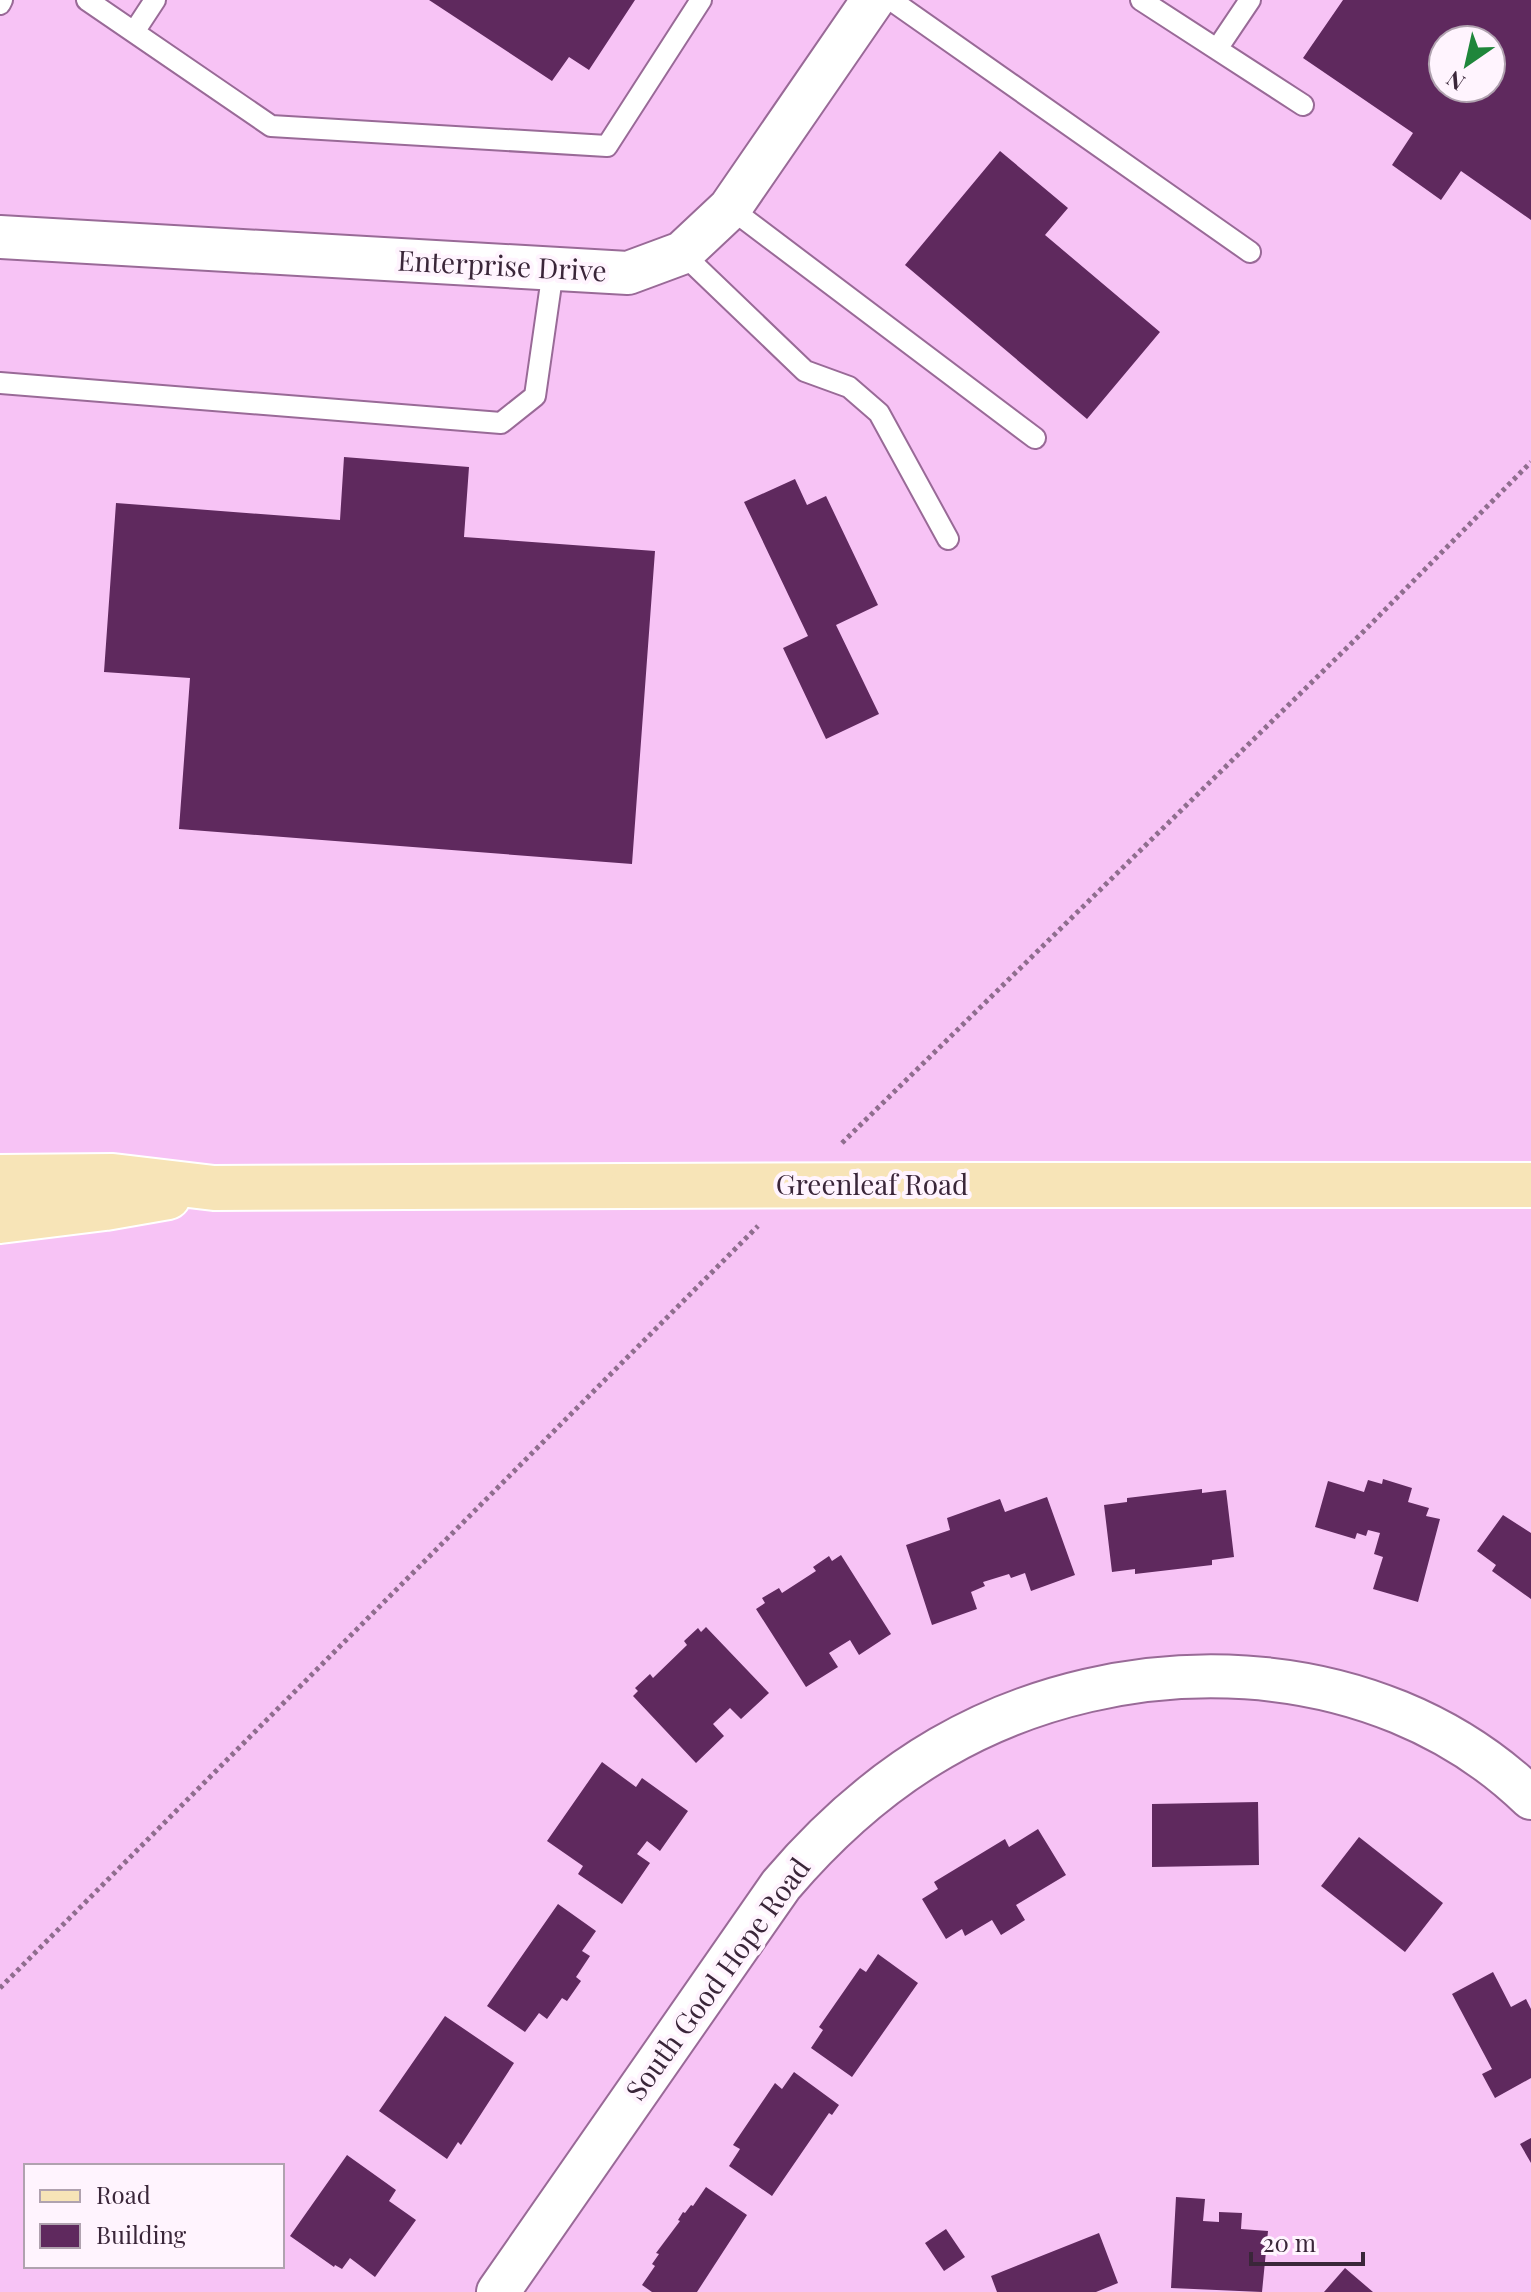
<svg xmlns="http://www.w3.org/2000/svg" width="1531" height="2292" font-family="'Playfair Display',serif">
  <rect width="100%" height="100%" fill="#f7c3f5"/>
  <path fill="#5f295e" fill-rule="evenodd" d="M429,0H635L589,70L569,57L552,81Z
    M1343,0H1531V220L1461,171L1441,200L1392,165L1413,133L1303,58ZM1443,40H1491V88H1443Z
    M1000,151L1068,208L1045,235L1160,332L1087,419L905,265Z
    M344,457L469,467L464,537L655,551L632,864L179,829L190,678L104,672L116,503L340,520Z
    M795,479L807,505L826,496L878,605L836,625L879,714L826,739L783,648L808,636L744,502Z
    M1383,1479L1412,1488L1408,1502L1429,1508L1426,1516L1440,1519L1418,1602L1373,1589L1383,1557L1374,1554L1380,1533L1368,1530L1366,1536L1357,1533L1355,1539L1315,1527L1328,1481L1364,1492L1368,1480L1382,1484Z
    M1202,1489V1493L1226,1490L1234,1557L1212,1560V1565L1135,1574V1569L1112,1572L1104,1505L1127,1502V1498Z
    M1047,1497L1075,1575L1031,1591L1025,1573L1011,1578L1009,1574L983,1582L985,1586L971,1592L977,1609L932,1625L906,1545L950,1530L947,1518L1000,1499L1005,1512Z
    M1503,1515L1531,1533V1599L1492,1571L1496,1565L1477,1551Z
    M841,1555L891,1634L859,1655L850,1640L829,1653L838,1667L806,1687L756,1609L765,1603L762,1598L779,1588L782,1593L816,1571L813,1567L829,1556L832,1561Z
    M706,1627L769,1693L741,1719L730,1708L713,1724L724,1736L696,1763L633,1696L638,1691L635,1688L650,1674L653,1678L687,1645L684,1641L698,1628L701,1632Z
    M602,1762L636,1787L642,1778L688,1811L660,1851L647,1841L637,1854L650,1863L622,1904L578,1874L583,1866L547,1841Z
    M1258,1802L1259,1865L1152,1867V1804Z
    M1038,1829L1066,1875L1016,1905L1025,1920L1001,1935L992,1920L965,1936L962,1929L946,1939L922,1899L938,1889L934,1882L1005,1839L1009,1847Z
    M1359,1837L1443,1903L1405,1952L1321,1886Z
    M558,1904L596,1931L582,1951L590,1956L576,1977L581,1981L567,2001L562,1998L547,2019L539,2013L525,2032L487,2006Z
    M878,1954L918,1983L852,2077L811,2048L823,2030L819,2027L860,1968L866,1972Z
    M1493,1972L1511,2007L1526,1999L1531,2009V2078L1495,2098L1482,2074L1492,2069L1452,1994Z
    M445,2016L514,2063L461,2145L458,2142L447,2159L379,2111Z
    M794,2072L839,2105L832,2115L829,2113L772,2196L729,2166L740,2149L733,2145L775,2083L782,2089Z
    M1531,2138V2163L1520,2144Z
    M347,2155L396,2190L389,2201L416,2220L375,2277L350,2258L342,2269L335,2265L334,2267L290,2236Z
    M706,2187L747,2215L697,2292H652L642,2285L655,2266L652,2264L659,2254L656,2253L680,2221L678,2220L683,2212L685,2213L691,2205L693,2206Z
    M1176,2197L1205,2199L1203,2221L1219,2222V2212L1242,2213L1241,2229L1268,2231L1262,2292L1171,2288Z
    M946,2229L965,2257L944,2271L925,2243Z
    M1099,2233L1118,2283L1096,2292H997L991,2276Z
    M1345,2268L1373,2292H1324Z"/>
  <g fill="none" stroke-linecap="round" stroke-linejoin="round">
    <defs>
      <path id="lane" d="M87,0L271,126L607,146L701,0
        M891,0L1250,252
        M1141,0L1303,105
        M0,4L2,0
        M134,32L155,0
        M1217,49L1250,0
        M730,208L1035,438
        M682,253L805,371L849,387L879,413L948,539
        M0,383L501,423L535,396L553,270"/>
      <path id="street" d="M0,237L628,273L682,253L730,208L873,0
        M498,2292L781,1885C827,1831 879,1784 941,1748C1122,1643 1376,1648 1531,1798"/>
      <path id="primary" d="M0,1177L113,1176L214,1188L632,1186
        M951,1185H1531
        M0,1221L105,1208L168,1197"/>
    </defs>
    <use href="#lane" stroke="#996a97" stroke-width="24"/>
    <use href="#street" stroke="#996a97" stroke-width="46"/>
    <use href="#primary" stroke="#fff" stroke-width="48"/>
    <path stroke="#8f6d8e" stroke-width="5" stroke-dasharray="4 4" stroke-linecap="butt" d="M842,1143L1364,631L1531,462
      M0,1988L758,1226"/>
    <use href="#lane" stroke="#fff" stroke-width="20"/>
    <use href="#street" stroke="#fff" stroke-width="42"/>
    <use href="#primary" stroke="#f7e4b7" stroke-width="44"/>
    <defs>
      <path id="primary-bridge" d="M632,1186L951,1185"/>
    </defs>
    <use href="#primary-bridge" stroke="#fff" stroke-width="48" stroke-linecap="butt"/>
    <use href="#primary-bridge" stroke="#f7e4b7" stroke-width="44"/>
  </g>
  <g text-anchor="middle" stroke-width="8" stroke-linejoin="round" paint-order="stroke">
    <g font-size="28" fill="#3a2639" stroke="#fff4fe">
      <text transform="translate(502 266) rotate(3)" y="10">Enterprise Drive</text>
      <text x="872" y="1195">Greenleaf Road</text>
      <text transform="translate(718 1979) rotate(-54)" y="10">South Good Hope Road</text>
    </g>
  </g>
  <rect x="24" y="2164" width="260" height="104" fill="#fff4fe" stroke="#b0a2af" stroke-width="2"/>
  <rect x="40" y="2190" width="40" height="12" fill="#f7e4b7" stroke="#b0a2af" stroke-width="2"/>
  <text x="96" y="2204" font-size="24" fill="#3a2639">Road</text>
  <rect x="40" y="2224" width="40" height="24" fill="#5f295e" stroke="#b0a2af" stroke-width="2"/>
  <text x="96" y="2244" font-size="24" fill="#3a2639">Building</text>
  <g transform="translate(1467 64) rotate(214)"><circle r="38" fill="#fff4fe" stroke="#b0a2af" stroke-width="2"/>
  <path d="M0-6L14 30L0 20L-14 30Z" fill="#1f863b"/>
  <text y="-12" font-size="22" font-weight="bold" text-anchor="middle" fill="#3a2639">N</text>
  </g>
  <path d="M1251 2252v12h112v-12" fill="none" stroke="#3a2639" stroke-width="4"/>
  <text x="1263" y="2252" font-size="24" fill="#3a2639" stroke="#fff4fe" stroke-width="6" paint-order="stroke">20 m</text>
</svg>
